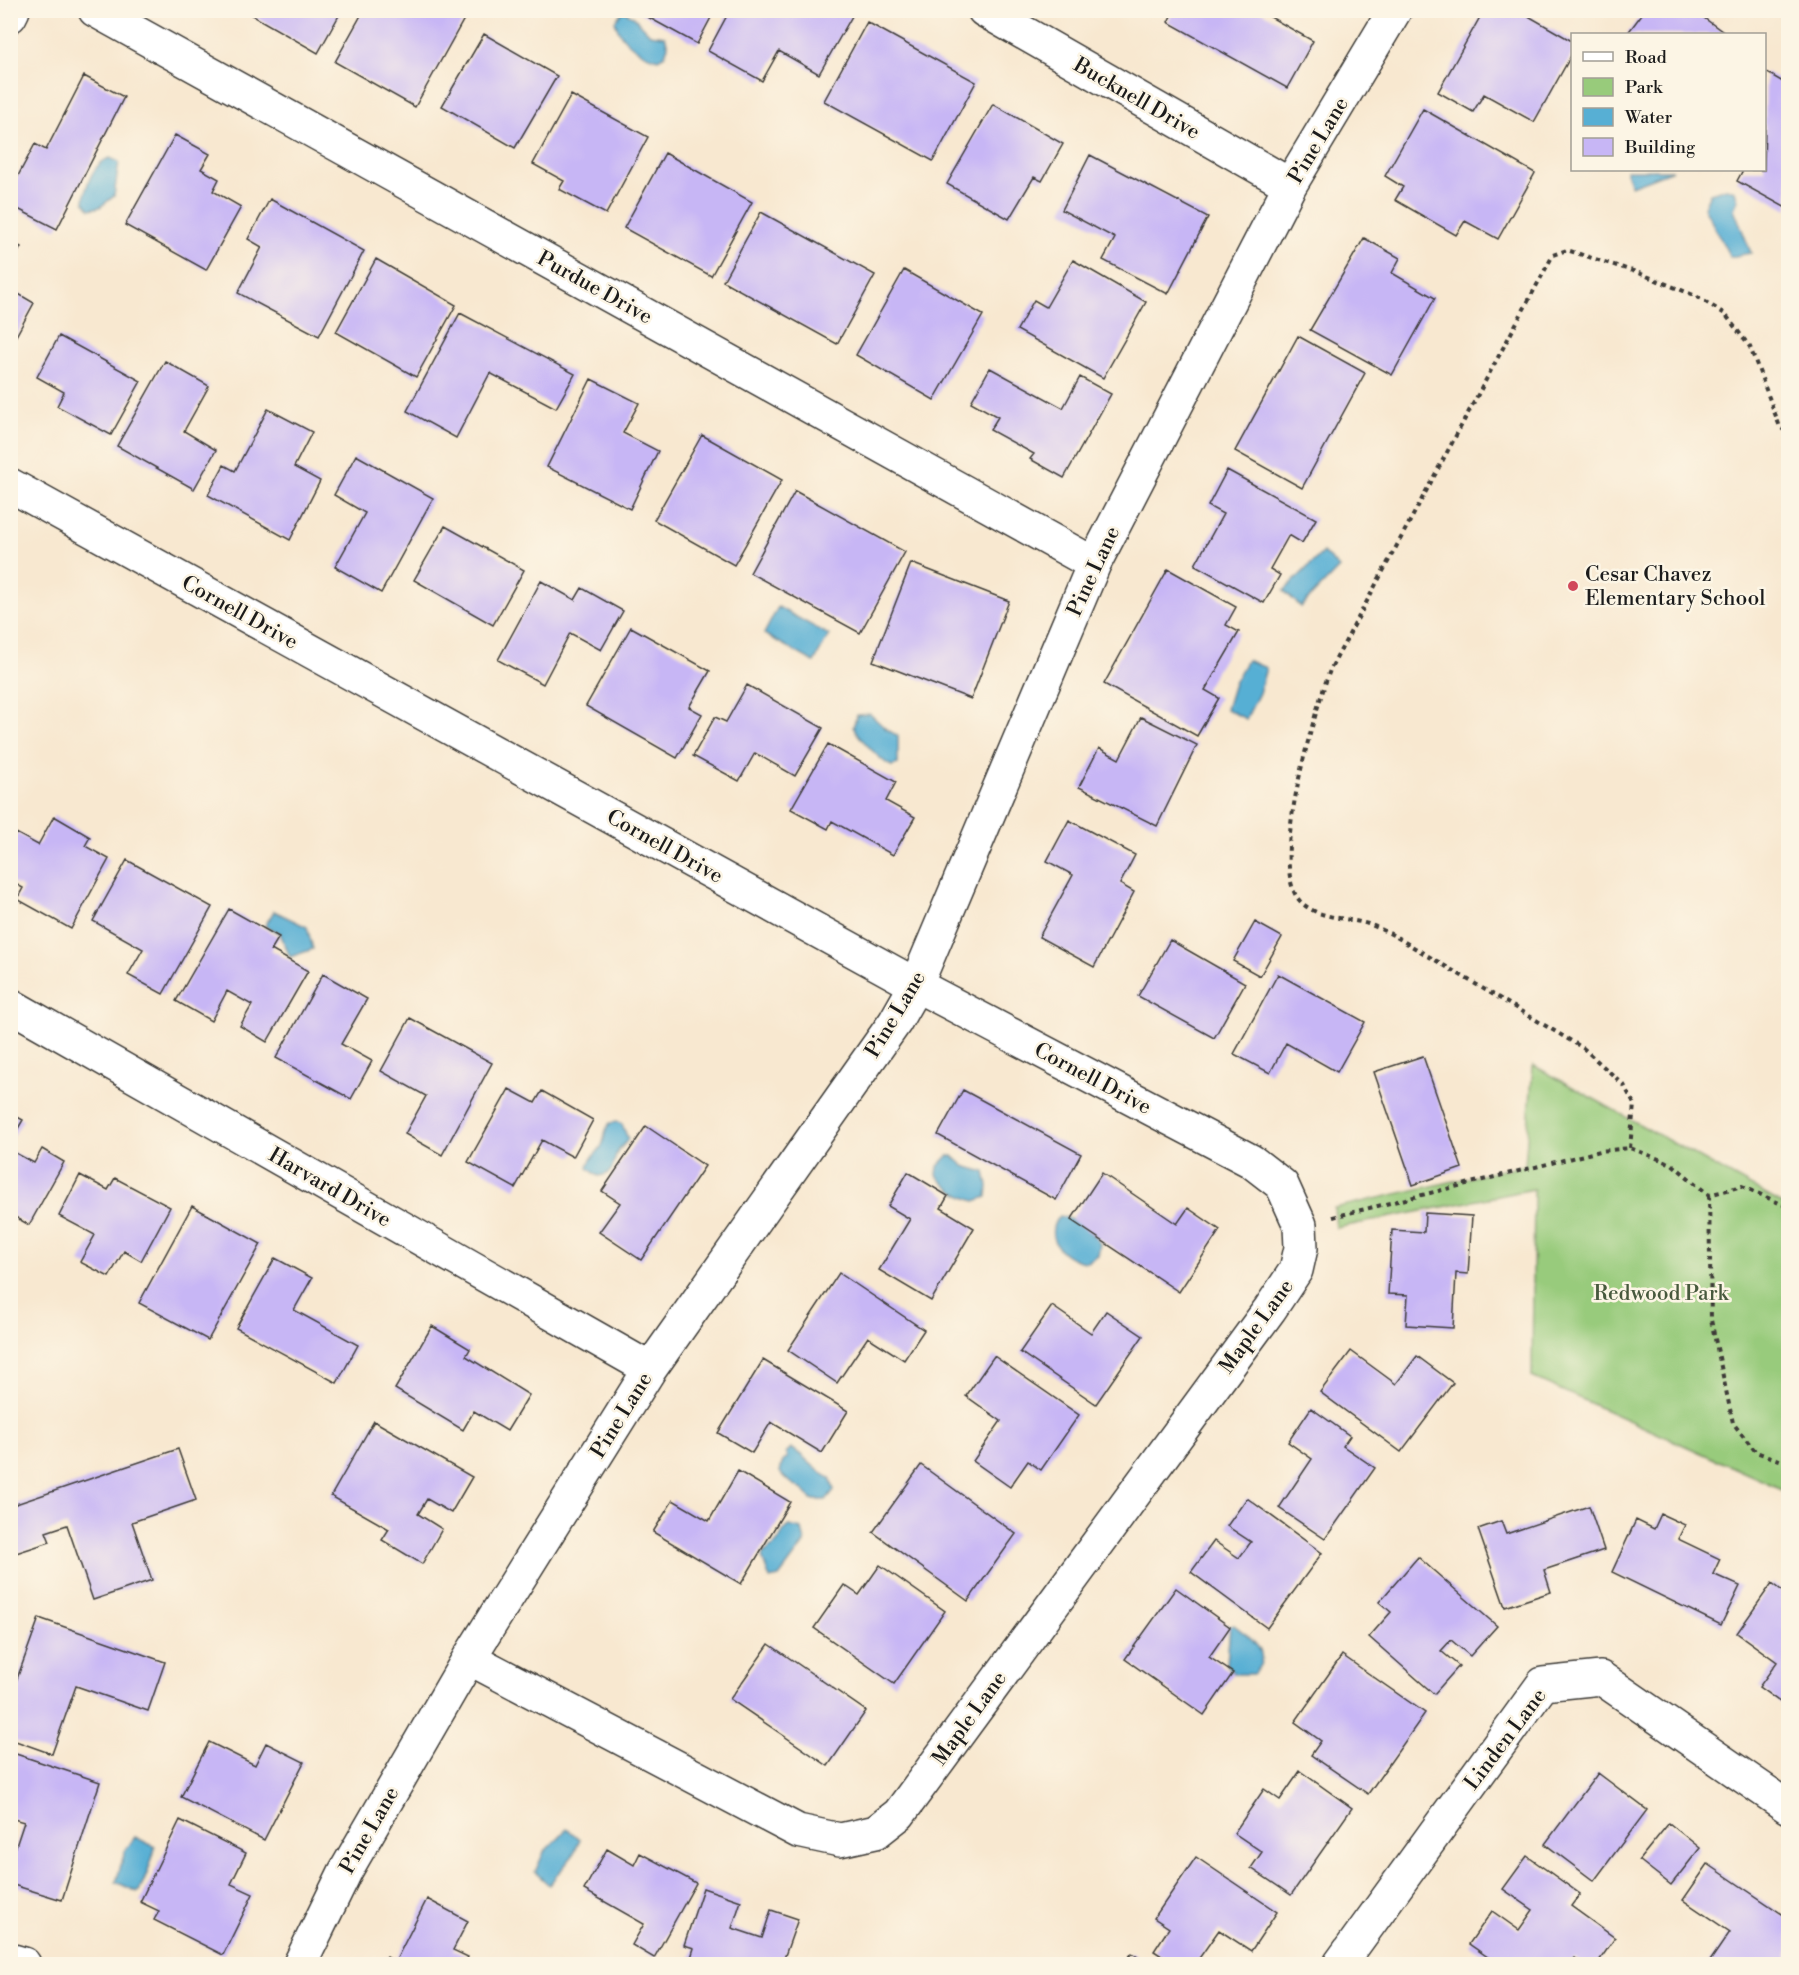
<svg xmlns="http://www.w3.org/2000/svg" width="1799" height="1975" font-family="'Libre Bodoni',serif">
  <rect width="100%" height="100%" fill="#fcf5e5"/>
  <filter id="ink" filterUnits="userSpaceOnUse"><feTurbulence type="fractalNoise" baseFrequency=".0167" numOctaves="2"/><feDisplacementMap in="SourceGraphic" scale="12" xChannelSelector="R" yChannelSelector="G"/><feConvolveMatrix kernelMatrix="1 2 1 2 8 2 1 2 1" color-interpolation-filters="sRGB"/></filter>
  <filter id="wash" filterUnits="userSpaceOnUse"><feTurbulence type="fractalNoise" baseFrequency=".008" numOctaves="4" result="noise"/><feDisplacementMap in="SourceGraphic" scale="24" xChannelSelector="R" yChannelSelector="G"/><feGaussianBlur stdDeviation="1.35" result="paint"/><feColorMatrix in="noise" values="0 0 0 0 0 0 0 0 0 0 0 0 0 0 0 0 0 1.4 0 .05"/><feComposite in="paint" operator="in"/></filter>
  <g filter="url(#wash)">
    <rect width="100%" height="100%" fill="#f8e8d0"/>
    <path fill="#98cb7b" stroke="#5a744c" stroke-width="1.5" d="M1533,1065L1788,1207V1492L1532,1377L1534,1189L1336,1228L1334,1208L1525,1165Z"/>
    <path fill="#57afd4" stroke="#3a6678" stroke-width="1.5" d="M623,11L633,16L650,34L665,36L668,46L665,55L658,59C641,55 618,39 615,21Z
      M110,158L119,162L114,196L100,207L90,209L84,202C85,186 94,162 110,158Z
      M1626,170H1673L1631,186Z
      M1726,188L1735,191L1738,200L1734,209L1751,253L1730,257L1704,207L1710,193Z
      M1323,552L1339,568L1301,607L1284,591Z
      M778,607L829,635L814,662L764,634Z
      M1247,660L1266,668L1259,693L1246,719L1226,709L1234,683Z
      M870,714L886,729L898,736V764L892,766C882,763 858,736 853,727L857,715Z
      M274,911L307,927L313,949L290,957L280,933L265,926Z
      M617,1122L622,1124L628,1139C625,1144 621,1147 618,1151C611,1164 617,1174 598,1176L588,1168C589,1158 596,1155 601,1147C606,1139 603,1131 610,1123Z
      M948,1156H953L964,1166L985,1172L988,1186L987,1197L975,1201C960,1196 946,1189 937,1175L938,1166Z
      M1059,1216C1073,1218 1092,1231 1100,1244L1098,1255L1087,1262C1064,1260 1041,1238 1059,1216Z
      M791,1448C807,1457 813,1470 830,1478L834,1490L826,1500H811C804,1485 788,1486 780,1472L783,1461L787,1458L786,1453Z
      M789,1526L802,1529L805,1542L779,1577L770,1579L762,1557C766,1548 771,1549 777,1543C783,1536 781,1530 789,1526Z
      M1230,1625H1234C1250,1638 1275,1654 1253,1674H1234L1227,1664Z
      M567,1829L580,1839L574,1854L549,1885L535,1872L544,1852Z
      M135,1837L155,1847C154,1855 143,1887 138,1892L116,1882L125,1851Z"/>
    <g id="blocks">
      <path fill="#c7b6f5" d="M243,10H342L318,53Z
        M364,10H429L435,14L436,10H469L415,107L335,62Z
        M635,10H715L697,44Z
        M730,10H842L852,16L819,74L779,51L762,81L708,51Z
        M1174,10H1258L1313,41L1287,88L1168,22Z
        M1484,10H1518L1572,41V54L1534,122L1484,94L1473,112L1438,92Z
        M1645,10H1693L1726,34H1627Z
        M867,22L976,82L933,161L824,101Z
        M484,34L557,76L515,148L442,106Z
        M1766,72L1788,85V209L1737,181L1743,170H1764Z
        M84,76L124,97L57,229L10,205V191L35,144L46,150Z
        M571,95L648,137L606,214L559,189L564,181L533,164Z
        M993,104L1063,144L1042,181L1034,177L1009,219L947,184Z
        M1423,109L1535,173L1498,239L1465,221L1456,235L1395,200L1403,187L1385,176Z
        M175,135L210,154L201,169L219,179L213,191L241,207L206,270L125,225Z
        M665,153L752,202L711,276L624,228Z
        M1090,155L1208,217L1168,294L1103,260L1115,238L1062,210Z
        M270,199L364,251L319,336L238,293L262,247L248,239Z
        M761,212L875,275L837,344L723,281Z
        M1364,238L1400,258L1392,273L1435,298L1392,375L1310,330Z
        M10,241L21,247L10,266Z
        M376,259L456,305L416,377L336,332Z
        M1073,260L1146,302L1103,378L1017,330L1034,300L1046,307Z
        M904,270L983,315L934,400L856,355Z
        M10,289L34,303L16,336L10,333Z
        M460,313L575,374L556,408L490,373L456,438L407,411Z
        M59,336L141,381L111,435L57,406L64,392L37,377Z
        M1298,336L1365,373L1302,488L1235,451Z
        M165,361L209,386L184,431L216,450L194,489L117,446Z
        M990,368L1063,408L1080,377L1111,394L1064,478L1030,459L1034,454L990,430L998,417L971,402Z
        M591,379L639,403L623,433L658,451L630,509L547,467Z
        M268,409L312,432L294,467L320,481L290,540L208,495L224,465L235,471Z
        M702,435L782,480L734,565L654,520Z
        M356,455L433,498L381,593L335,567L365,513L334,495Z
        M1227,470L1316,519L1302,543L1289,535L1270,569L1280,575L1264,603L1195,565L1223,514L1208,506Z
        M795,491L905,552L860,633L750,573Z
        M445,526L524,570L493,625L414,580Z
        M911,563L1009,601L971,699L873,661Z
        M1168,569L1236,607L1226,625L1239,632L1205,690L1219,698L1197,736L1104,684Z
        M541,581L575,600L582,588L623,611L601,650L570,633L543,684L498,660Z
        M631,627L710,671L689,707L702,714L677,758L586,706Z
        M747,685L823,728L795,776L755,753L739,781L693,756L715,717L726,722Z
        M1141,717L1197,745L1157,826L1079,787L1099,748L1119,759Z
        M828,744L896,782L886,801L915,817L893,855L832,821L828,829L791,809Z
        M54,816L90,837L85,846L109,859L71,929L17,899L23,888L10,881V843L16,833L38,845Z
        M1069,820L1135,855L1120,884L1134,892L1094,967L1039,937L1073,875L1047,861Z
        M127,860L212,907L163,994L128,975L143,949L93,921Z
        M229,909L279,937L271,950L308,971L267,1042L240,1026L252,1005L227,991L211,1021L176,1001Z
        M1255,922L1282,937L1260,976L1233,961Z
        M1170,940L1245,983L1214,1038L1138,996Z
        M323,974L367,999L341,1044L372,1061L351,1099L276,1058Z
        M1278,974L1365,1022L1337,1072L1286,1043L1270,1073L1234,1054Z
        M410,1018L492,1063L442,1155L405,1134L426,1096L381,1071Z
        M1423,1056L1462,1168L1413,1185L1374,1072Z
        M509,1089L535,1103L542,1091L593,1120L573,1157L542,1140L515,1188L468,1162Z
        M963,1090L1081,1154L1056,1200L938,1135Z
        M10,1113L23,1120L10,1142Z
        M646,1126L705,1166L641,1260L599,1232L620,1203L602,1191Z
        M42,1149L64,1162L29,1225L10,1214V1150L34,1163Z
        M908,1172L948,1196L941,1208L974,1228L931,1301L879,1270L910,1219L888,1206Z
        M1102,1173L1177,1224L1188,1208L1220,1230L1179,1292L1071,1220Z
        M80,1175L108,1190L115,1178L170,1207L141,1261L124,1251L109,1277L80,1262L95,1235L59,1216Z
        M192,1206L261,1244L208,1340L139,1303Z
        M1425,1213L1472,1216L1468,1274L1456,1273L1453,1328L1406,1325L1408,1295L1388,1294L1392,1230L1424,1232Z
        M275,1258L312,1278L294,1310L358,1345L337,1383L236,1328Z
        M839,1273L924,1330L904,1360L868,1337L837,1383L788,1350Z
        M1052,1306L1091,1333L1106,1311L1143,1336L1096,1404L1020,1352Z
        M432,1326L470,1349L466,1356L529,1395L507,1431L474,1411L463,1430L395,1389Z
        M1351,1351L1396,1384L1417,1356L1453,1383L1401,1452L1320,1392Z
        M994,1356L1079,1415L1041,1470L1028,1461L1010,1487L973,1461L1001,1421L966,1396Z
        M763,1360L848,1411L822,1453L771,1422L752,1453L718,1433Z
        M1311,1408L1350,1436L1343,1446L1375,1468L1325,1539L1279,1508L1312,1459L1288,1442Z
        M374,1421L472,1477L451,1513L427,1499L418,1514L442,1529L422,1564L382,1540L389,1529L331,1496Z
        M178,1449L196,1500L132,1522L152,1580L93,1600L67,1525L46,1532L50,1542L10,1555V1506Z
        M921,1465L1016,1534L968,1601L873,1532Z
        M738,1471L790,1502L741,1584L653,1532L673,1500L709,1521Z
        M1247,1498L1322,1553L1267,1628L1191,1572L1214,1541L1239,1558L1251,1542L1227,1526Z
        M1589,1506L1604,1550L1544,1570L1551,1592L1505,1607L1478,1529L1501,1521L1506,1534Z
        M1661,1514L1685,1525L1678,1539L1720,1559L1713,1574L1740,1586L1721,1625L1612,1572L1636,1520L1654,1529Z
        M1418,1557L1497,1626L1470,1656L1451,1640L1441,1651L1459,1666L1434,1694L1369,1637L1391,1612L1379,1602Z
        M880,1565L945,1611L894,1684L814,1628L844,1585L859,1595Z
        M1772,1583L1788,1595V1708L1759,1687L1777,1662L1737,1633Z
        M1176,1588L1230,1627L1209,1657L1233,1673L1204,1715L1125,1659Z
        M39,1618L165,1662L148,1711L76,1686L52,1754L10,1739V1698Z
        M769,1644L866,1711L828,1766L730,1699Z
        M1342,1655L1425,1713L1368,1794L1311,1755L1321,1741L1295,1722Z
        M209,1742L255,1765L266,1743L304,1762L264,1840L181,1797Z
        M10,1752L100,1782L62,1900L10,1884V1864L24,1822L10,1818Z
        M1300,1771L1352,1808L1291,1895L1251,1868L1262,1852L1234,1833L1264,1789L1280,1800Z
        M1598,1773L1647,1810L1594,1881L1545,1844Z
        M180,1820L246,1853L231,1884L253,1894L223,1955L154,1920L159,1911L140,1902Z
        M1669,1823L1700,1848L1671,1885L1639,1860Z
        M607,1849L634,1865L640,1853L696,1883L654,1958L632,1945L644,1924L584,1890Z
        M1527,1856L1580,1894L1571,1906L1615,1938L1597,1964H1583L1575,1958L1570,1964H1498L1469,1944L1492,1911L1519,1930L1533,1910L1503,1889Z
        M1196,1857L1277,1912L1251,1951L1219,1930L1195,1964H1174L1154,1951L1169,1928L1154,1918Z
        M1708,1864L1788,1918V1964H1708L1730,1932L1683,1900Z
        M703,1888L741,1901L732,1928L762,1938L771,1910L798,1919L782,1964H689L694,1948L684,1945Z
        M427,1899L468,1921L453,1950L468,1957L464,1964H383L387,1957L395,1962Z
        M1132,1953L1148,1964H1123Z"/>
    </g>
  </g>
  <g filter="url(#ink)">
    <use href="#blocks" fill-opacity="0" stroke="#3d3b37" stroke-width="1.5"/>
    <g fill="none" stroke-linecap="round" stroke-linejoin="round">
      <defs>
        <path id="minor" d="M95,10L1094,564
          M984,10L1290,185
          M10,485L916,985L1251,1161L1282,1185L1300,1225L1301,1248L1296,1270L1270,1309L899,1814L876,1832L840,1840L798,1831L469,1658
          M10,1005L650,1369
          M300,1964L345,1872L469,1658L650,1369L895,1022L916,985L1094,564L1290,185L1395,10
          M1340,1964L1543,1684L1601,1678L1788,1807"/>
        <path id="tertiary" d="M10,16L13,10
          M10,1960L24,1964"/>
      </defs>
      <use href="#minor" stroke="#3d3b37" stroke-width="36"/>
      <use href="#tertiary" stroke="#3d3b37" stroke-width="36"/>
      <path stroke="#3d3b37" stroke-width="4" stroke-dasharray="4.5 4.5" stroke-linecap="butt" d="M1630,1148L1634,1104L1624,1085L1583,1048L1393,935C1385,931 1377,927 1368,924C1345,917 1317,919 1300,901C1267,867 1315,711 1330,670L1553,255L1567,250L1639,273L1696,296L1725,314L1750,347L1780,427L1788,433
        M1709,1195L1711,1320L1733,1423L1756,1452L1788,1463
        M1333,1217L1600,1151L1630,1148L1672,1164L1709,1195L1742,1186L1788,1207"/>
      <use href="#minor" stroke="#fff" stroke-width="33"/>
      <use href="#tertiary" stroke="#fff" stroke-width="33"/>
    </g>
  </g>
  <circle fill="#d1495b" stroke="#fcf5e5" stroke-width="2" cx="1573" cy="586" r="6"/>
  <g text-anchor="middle" stroke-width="5" stroke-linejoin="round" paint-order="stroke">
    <g font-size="21" fill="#1c1c1c" stroke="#fcf5e5">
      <text transform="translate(1137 98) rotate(30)" y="7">Bucknell Drive</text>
      <text transform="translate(1318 140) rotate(-59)" y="7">Pine Lane</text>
      <text transform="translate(595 287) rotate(29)" y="7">Purdue Drive</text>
      <text transform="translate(1093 571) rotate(-65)" y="7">Pine Lane</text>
      <text transform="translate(240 612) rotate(29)" y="7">Cornell Drive</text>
      <text transform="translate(665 846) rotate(29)" y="7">Cornell Drive</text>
      <text transform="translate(895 1014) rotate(-59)" y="7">Pine Lane</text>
      <text transform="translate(1093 1078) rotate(28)" y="7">Cornell Drive</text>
      <text transform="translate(330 1187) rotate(30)" y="7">Harvard Drive</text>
      <text transform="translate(1256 1326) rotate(-54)" y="7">Maple Lane</text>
      <text transform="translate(621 1415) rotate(-58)" y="7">Pine Lane</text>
      <text transform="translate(969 1718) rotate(-54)" y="7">Maple Lane</text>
      <text transform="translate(1505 1739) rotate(-53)" y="7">Linden Lane</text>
      <text transform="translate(369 1830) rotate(-60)" y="7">Pine Lane</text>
    </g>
    <g font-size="21" fill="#1c1c1c" stroke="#fcf5e5" text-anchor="start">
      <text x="1585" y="581">Cesar Chavez<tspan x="1585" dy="24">Elementary School</tspan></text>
    </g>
    <g font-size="21" fill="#47593d" stroke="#fcf5e5">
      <text x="1661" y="1300">Redwood Park</text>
    </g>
  </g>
  <rect width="1799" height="1975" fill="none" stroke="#fcf5e5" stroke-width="36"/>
  <rect x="1571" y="33" width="195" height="138" fill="#fcf5e5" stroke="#a29e95" stroke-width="1.5"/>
  <rect x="1583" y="52" width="30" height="9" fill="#ffffff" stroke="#a29e95" stroke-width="1.5"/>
  <text x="1625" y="63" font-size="18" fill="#1c1c1c">Road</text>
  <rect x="1583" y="78" width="30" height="18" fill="#98cb7b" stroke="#a29e95" stroke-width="1.5"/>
  <text x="1625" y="93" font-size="18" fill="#1c1c1c">Park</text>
  <rect x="1583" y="108" width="30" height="18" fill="#57afd4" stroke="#a29e95" stroke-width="1.5"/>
  <text x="1625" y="123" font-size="18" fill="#1c1c1c">Water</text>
  <rect x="1583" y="138" width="30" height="18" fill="#c7b6f5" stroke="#a29e95" stroke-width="1.5"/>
  <text x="1625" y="153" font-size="18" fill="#1c1c1c">Building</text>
</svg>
